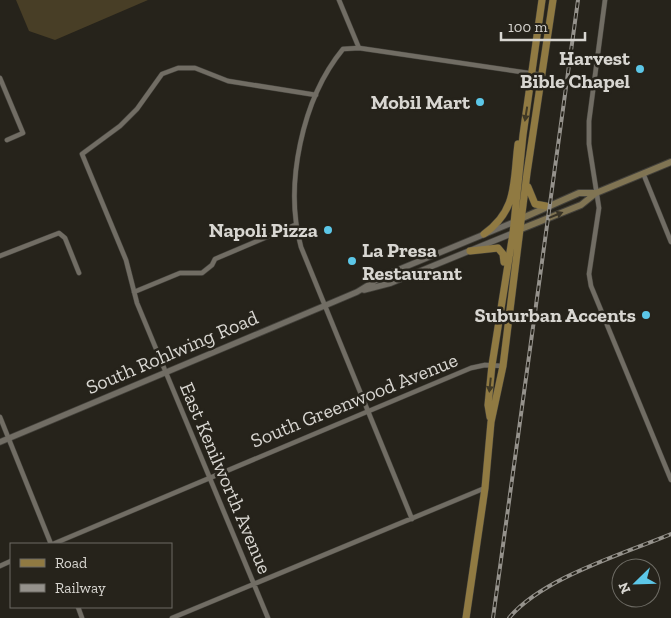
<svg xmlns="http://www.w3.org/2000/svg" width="671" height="618" font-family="'Zilla Slab',serif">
  <rect width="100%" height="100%" fill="#26231b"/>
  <path fill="#483e26" d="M16,0H148L55,40L29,31Z"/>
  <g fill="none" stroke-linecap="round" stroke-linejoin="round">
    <defs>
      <path id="minor" d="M339,0L359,48
        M605,0L589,121V144L599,208L589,274L591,286L671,480
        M0,78L23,133L7,140
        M643,173L671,242
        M0,256L59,233L65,238L79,273
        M134,292L180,273H202L212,265L215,259L295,225
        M0,417L51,544
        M412,519L301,247C284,185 302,99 343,49L359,48L542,75
        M53,544L471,368L485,365L503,366
        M0,566L11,561
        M78,607L82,618
        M172,618L485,488
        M268,618L137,303L126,260L82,154L120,126L137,109L162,74L178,68H195L228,81L316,95"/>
      <path id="tertiary" d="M364,290L391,283L513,233
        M0,442L324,306L357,292L383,276L514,222"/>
      <path id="secondary" d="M518,220L579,193H596
        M516,231L581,205L596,193L671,162"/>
      <path id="primary" d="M528,187L535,204L546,206
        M484,234C518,210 513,182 518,144
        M470,251L498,248L503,254L504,262
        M490,417L488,405L492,365L513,233L523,135L542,0
        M466,618L485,488L491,422L503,366L527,173L553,0"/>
    </defs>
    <use href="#minor" stroke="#43413b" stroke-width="5.5"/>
    <use href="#tertiary" stroke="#43413b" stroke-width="7"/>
    <use href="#secondary" stroke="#43413b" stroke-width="8"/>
    <use href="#primary" stroke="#43413b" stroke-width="8"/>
    <use href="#minor" stroke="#716d64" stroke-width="4.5"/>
    <use href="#tertiary" stroke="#716d64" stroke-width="5.5"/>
    <use href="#secondary" stroke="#807453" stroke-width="6"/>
    <use href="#primary" stroke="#907a42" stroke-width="7"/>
    <defs>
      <path id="rail" d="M493,618L578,0
        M509,618C542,578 623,554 671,534"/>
    </defs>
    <use href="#rail" stroke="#95928c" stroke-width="4"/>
    <use href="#rail" stroke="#26231b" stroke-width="2" stroke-dasharray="5.5" stroke-linecap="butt"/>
  </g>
  <defs><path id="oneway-solid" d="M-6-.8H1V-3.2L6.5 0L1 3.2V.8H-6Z" transform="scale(1.25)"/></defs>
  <g fill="#403925">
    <use href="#oneway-solid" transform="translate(526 114) rotate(99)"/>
    <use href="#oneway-solid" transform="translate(490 385) rotate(96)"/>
  </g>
  <use fill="#383326" href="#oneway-solid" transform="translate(556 215) rotate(-22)"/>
  <g fill="#5cc7e8" stroke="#26231b" stroke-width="2">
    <circle cx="640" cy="69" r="5"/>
    <circle cx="480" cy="102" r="5"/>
    <circle cx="328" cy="230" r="5"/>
    <circle cx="352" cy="261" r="5"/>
    <circle cx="646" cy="315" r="5"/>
  </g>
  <g text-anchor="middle" stroke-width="5" stroke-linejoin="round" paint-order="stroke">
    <g font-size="20" font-weight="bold" fill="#d8d6d1" stroke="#26231b" text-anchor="end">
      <text x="630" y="65">Harvest<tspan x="630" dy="23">Bible Chapel</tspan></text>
      <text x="470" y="109">Mobil Mart</text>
      <text x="318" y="237">Napoli Pizza</text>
      <text x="362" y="257" text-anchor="start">La Presa<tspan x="362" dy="23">Restaurant</tspan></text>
      <text x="636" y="322">Suburban Accents</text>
    </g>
    <g font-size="20" fill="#d8d6d1" stroke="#26231b">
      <text transform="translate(172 352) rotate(-23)" y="7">South Rohlwing Road</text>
      <text transform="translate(354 400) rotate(-22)" y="7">South Greenwood Avenue</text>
      <text transform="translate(226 478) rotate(67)" y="7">East Kenilworth Avenue</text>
    </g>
  </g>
  <rect x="10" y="543" width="162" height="65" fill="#26231b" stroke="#6d6b64"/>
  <rect x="20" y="559" width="25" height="8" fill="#907a42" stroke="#6d6b64"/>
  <text x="55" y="568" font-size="15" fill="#d8d6d1">Road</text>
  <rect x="20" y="584" width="25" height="8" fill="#95928c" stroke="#6d6b64"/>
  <text x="55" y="593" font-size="15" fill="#d8d6d1">Railway</text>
  <g transform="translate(636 583) rotate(247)"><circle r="24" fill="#26231b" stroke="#6d6b64"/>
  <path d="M0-4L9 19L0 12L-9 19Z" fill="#5cc7e8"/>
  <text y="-8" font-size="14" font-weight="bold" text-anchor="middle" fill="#d8d6d1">N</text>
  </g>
  <path d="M501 32v8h84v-8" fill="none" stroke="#d8d6d1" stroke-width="2.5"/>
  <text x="508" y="32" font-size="15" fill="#d8d6d1" stroke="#26231b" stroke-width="4" paint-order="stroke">100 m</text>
</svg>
